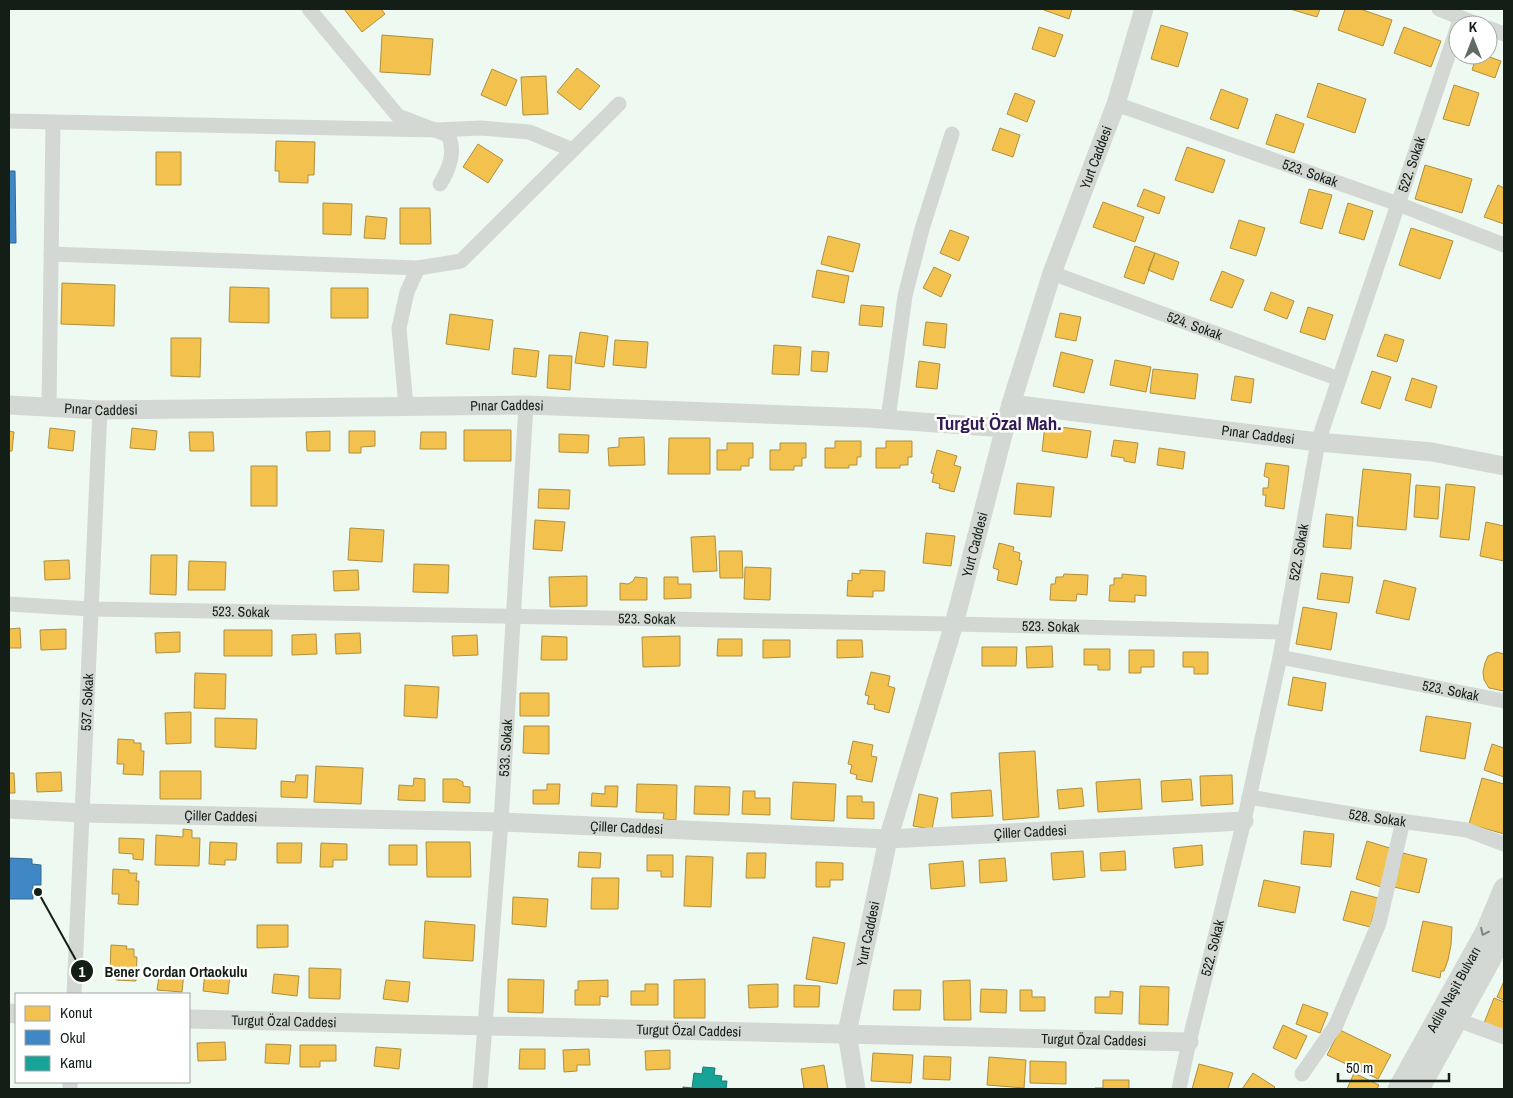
<svg xmlns="http://www.w3.org/2000/svg" width="1513" height="1098" font-family="'Archivo Narrow',sans-serif">
  <rect width="100%" height="100%" fill="#eefaf1"/>
  <path fill="#f2c14e" stroke="#af903d" d="M344,9H381L385,14L362,32Z
    M1045,9H1072L1069,19L1044,10Z
    M1290,9H1320L1317,17Z
    M1345,9H1360L1392,20L1383,46L1338,30Z
    M1161,25L1188,33L1178,67L1151,59Z
    M1039,27L1063,35L1055,57L1032,49Z
    M1404,27L1441,41L1431,67L1394,53Z
    M382,35L433,39L430,75L380,72Z
    M1477,55H1484L1501,61L1495,78L1472,70Z
    M577,68L600,86L580,110L557,92Z
    M492,69L517,80L506,106L481,95Z
    M546,76L548,114L523,115L521,77Z
    M1318,83L1366,99L1355,133L1307,117Z
    M1454,85L1479,93L1469,126L1443,119Z
    M1221,89L1248,99L1238,129L1210,119Z
    M1015,93L1035,101L1027,122L1007,114Z
    M1276,114L1304,124L1294,153L1266,144Z
    M1000,128L1020,135L1013,157L992,150Z
    M276,141L315,142L314,175H308V183L279,182V171H275Z
    M478,144L503,160L488,183L463,167Z
    M1187,147L1225,160L1213,193L1175,180Z
    M156,152H181V185H156Z
    M1425,165L1472,179L1462,213L1415,199Z
    M1498,185L1504,188V224L1484,217Z
    M1144,189L1165,197L1159,214L1137,206Z
    M1309,189L1332,195L1322,229L1300,223Z
    M1103,202L1144,217L1135,242L1093,227Z
    M323,203L352,204L351,235L323,234Z
    M1348,203L1373,211L1364,240L1339,233Z
    M400,208H430L431,244H400Z
    M366,216L387,218L385,239L364,238Z
    M1239,220L1265,228L1256,256L1230,248Z
    M1411,228L1453,241L1440,279L1399,265Z
    M950,230L969,237L959,261L940,253Z
    M828,236L860,244L853,272L821,264Z
    M1135,246L1155,253L1144,284L1124,277Z
    M1155,253L1179,262L1173,280L1148,270Z
    M934,267L951,275L941,297L923,288Z
    M817,270L849,276L844,303L812,297Z
    M1222,271L1244,280L1232,308L1210,300Z
    M62,283L115,285L114,326L61,324Z
    M230,287L269,288V323L229,322Z
    M331,288H368V318H331Z
    M1271,292L1294,301L1287,319L1264,310Z
    M861,305L884,307L882,327L859,325Z
    M1308,307L1333,315L1325,340L1300,332Z
    M1060,313L1081,317L1076,341L1055,337Z
    M450,314L493,320L489,350L446,344Z
    M926,322L947,324L945,348L923,345Z
    M580,332L608,336L604,367L575,363Z
    M1385,334L1404,340L1397,362L1377,356Z
    M171,338H201L200,377L171,376Z
    M615,340L648,342L646,368L613,365Z
    M774,345L801,347L799,375L772,374Z
    M514,348L539,351L536,377L512,374Z
    M812,351L829,352L827,372L811,371Z
    M1061,352L1093,360L1084,393L1053,386Z
    M549,355L572,356L570,390L547,388Z
    M1115,360L1151,367L1146,392L1110,385Z
    M919,361L940,364L937,389L916,387Z
    M1153,369L1198,374L1195,399L1150,393Z
    M1372,371L1391,377L1380,409L1361,403Z
    M1235,376L1254,379L1251,403L1231,400Z
    M1412,378L1437,386L1431,408L1405,400Z
    M1045,425L1091,431L1087,458L1042,451Z
    M50,428L75,431L73,451L48,448Z
    M132,428L157,431L155,450L130,448Z
    M464,430H511V461H464Z
    M9,431L14,432L12,451H9Z
    M330,431V451H307L306,432Z
    M349,431H375V446L361,447V453H349Z
    M189,432H213L214,451H190Z
    M421,432H446V449H420Z
    M559,434L589,435L588,453L559,452Z
    M644,437L645,465L609,466L608,448L619,447V438Z
    M669,438H710V474H668Z
    M1114,440L1138,443L1135,463L1124,461V458L1111,456Z
    M835,441H861V457H857V465H849V468H825V448H835Z
    M886,441H912V457H908V465H900V468H876V448H886Z
    M727,443H753V458H749V466H741V470H717V450H727Z
    M780,443H806V458H802V466H794V470H770V450H780Z
    M1159,448L1185,452L1183,469L1157,465Z
    M937,450L957,456L954,465L961,467L954,492L939,488L940,484L932,482L934,474L931,473Z
    M1266,463L1289,466L1284,509L1265,506L1266,495H1263V488H1268L1269,478L1264,476Z
    M251,466H277V506H251Z
    M1363,469L1411,474L1406,530L1357,526Z
    M1017,483L1054,487L1051,517L1014,514Z
    M1446,484L1475,487L1469,540L1440,537Z
    M1416,485L1440,487L1438,519L1414,517Z
    M539,489L570,490L569,509L538,508Z
    M1326,514L1353,517L1351,549L1323,547Z
    M535,520L565,522L562,551L533,549Z
    M1486,522L1504,526V561L1480,556Z
    M350,528L384,530L382,562L348,560Z
    M926,533L955,536L951,566L923,563Z
    M715,536L717,571L693,572L691,537Z
    M999,543L1014,547L1013,551L1020,553L1019,560L1022,561L1017,585L997,580L999,570L993,568Z
    M719,551H742L743,578H720Z
    M151,555H177L176,595L150,594Z
    M69,560L70,579L45,580L44,561Z
    M189,561L226,562L225,590H188Z
    M414,564L449,565L448,593L413,592Z
    M745,567L771,568L770,600L744,599Z
    M358,570L359,590L334,591L333,571Z
    M860,570L885,571L884,591H873V597L847,596L848,580L852,581V573L860,574Z
    M1321,573L1353,577L1349,603L1317,599Z
    M1064,574L1088,575L1087,595L1077,594L1076,601L1050,600L1051,584H1055L1056,577H1063Z
    M1122,574L1146,576V596L1135,595V602L1109,601L1110,585H1114V578H1122Z
    M587,576V606L550,607L549,577Z
    M635,577L647,578V600H620V583L628,584L633,581Z
    M664,577H678V584H691V598L664,599Z
    M1384,580L1416,588L1409,620L1376,613Z
    M1303,607L1337,613L1331,650L1296,644Z
    M20,628L21,648H9V629Z
    M66,629V649L41,650L40,630Z
    M224,630H272V656H224Z
    M180,632V652L156,653L155,633Z
    M360,633L361,653L336,654L335,634Z
    M316,634L317,654L292,655V635Z
    M477,635L478,655L453,656L452,636Z
    M542,636L567,637V660H541Z
    M680,636V666L643,667L642,637Z
    M718,639H742V656H717Z
    M763,640H790V657L763,658Z
    M837,640H862L863,657L837,658Z
    M1052,646L1053,667L1027,668L1026,647Z
    M982,647H1017L1016,666H982Z
    M1084,649H1110V670H1098V665H1084Z
    M1129,650H1154V667H1141V673H1129Z
    M1183,652H1208V674H1194V667H1183Z
    M1497,652L1504,654V691L1489,688L1484,680L1483,672L1485,663L1488,656Z
    M871,672L890,676L888,686L895,688L889,713L874,709L875,705L867,704L869,696L865,695Z
    M195,673L226,674L225,709L194,708Z
    M1293,677L1326,683L1322,711L1288,705Z
    M405,685L439,687L437,718L404,716Z
    M520,693H549V716H520Z
    M191,712V743L166,744L165,713Z
    M1426,716L1471,723L1465,759L1420,751Z
    M215,718L257,719L256,749L215,747Z
    M524,726H549V754L523,753Z
    M118,739L134,740V743H141V751H144L143,775L123,774L124,764H117Z
    M853,741L873,745L871,756L877,757L872,782L856,779L857,775L850,773L852,765L848,764Z
    M1492,744L1504,748V777L1484,770Z
    M1035,751L1039,817L1003,820L999,753Z
    M316,766L363,768L361,804L314,802Z
    M160,771H201V799H160Z
    M61,772L62,791L37,792L36,773Z
    M9,773H14L15,793H9Z
    M296,775H308L307,798L281,797V781L295,782Z
    M1232,775L1233,804L1201,806L1200,776Z
    M414,778L425,779V801L398,800L399,785L413,786Z
    M1482,778L1504,784V834L1469,824Z
    M443,779H457L463,782V786L470,787V803L443,802Z
    M1140,779L1142,809L1098,812L1096,782Z
    M1191,779L1193,800L1162,802L1161,781Z
    M793,782L836,784L834,821L791,819Z
    M547,784H560L559,804H533V790H547Z
    M637,784L677,785L676,820L663,819L664,813L636,812Z
    M605,786H618L617,807L591,806L592,793L605,794Z
    M695,786L730,787L729,815L694,814Z
    M1082,788L1084,806L1059,809L1057,790Z
    M991,790L993,816L952,818L951,793Z
    M743,791H755V798H770V815L742,814Z
    M919,794L938,798L932,829L913,826Z
    M847,796H862V802H874V819L847,818Z
    M183,829L192,830V838H200L199,866L155,865L156,835L183,837Z
    M1304,831L1334,834L1331,867L1301,864Z
    M119,838L144,839L143,860L133,859V854L119,853Z
    M1367,841L1393,849L1381,887L1356,879Z
    M210,842L237,843L236,860H225V865L209,864Z
    M426,842H470L471,877H427Z
    M277,843H302L301,863H277Z
    M321,843L347,844V860H333V867H320Z
    M389,845H417V865H389Z
    M1202,845L1203,865L1175,868L1173,848Z
    M1083,851L1085,877L1053,880L1051,853Z
    M1125,851L1126,870L1101,871L1100,853Z
    M579,852L601,853L600,868L578,867Z
    M747,853H766L765,878H746Z
    M1403,853L1427,859L1419,893L1394,887Z
    M647,855H673V877H661V871H647Z
    M686,856L713,857L711,907L684,906Z
    M1005,858L1007,881L980,883L979,860Z
    M963,861L965,886L931,889L929,864Z
    M816,862L843,863V880H830V887H816Z
    M113,869L129,870V873H137L136,881H139L138,905L118,904L119,894H112Z
    M592,878H619L618,909H591Z
    M1264,880L1300,887L1295,913L1258,906Z
    M1351,891L1378,898L1370,927L1343,920Z
    M513,897L548,899L546,927L512,924Z
    M425,921L475,925L473,961L423,958Z
    M1423,921L1452,927L1451,945L1448,960L1444,971H1441L1440,978L1412,971Z
    M257,925H288V947L257,948Z
    M813,937L845,943L837,984L806,979Z
    M111,945L127,946L126,949H134V957H137L136,981L116,980V970H110Z
    M309,968L341,969L340,999L309,998Z
    M160,970L184,973L182,992L157,990Z
    M205,972L230,974L228,994L203,991Z
    M274,974L299,976L297,996L272,993Z
    M508,979L544,980L543,1013L508,1012Z
    M705,979V1018H674V980Z
    M386,980L410,982L408,1002L383,999Z
    M608,980V997L600,996V1005H575V990H578V981Z
    M970,980L971,1020H944L943,981Z
    M1504,981V1000L1497,997Z
    M645,984H658V1005H631V991H645Z
    M778,984V1007L749,1008L748,985Z
    M794,985L820,986L819,1007H794Z
    M1140,986L1169,987L1168,1025L1139,1024Z
    M981,989L1007,990L1006,1013L980,1012Z
    M894,990H921L920,1010H893Z
    M1020,990H1032V997H1045V1011H1020Z
    M1110,991L1123,992L1122,1014L1095,1013V997H1110Z
    M1494,998L1504,1002V1031L1484,1023Z
    M1303,1004L1328,1013L1320,1033L1296,1024Z
    M1283,1025L1307,1036L1296,1059L1273,1048Z
    M1340,1030L1391,1055L1378,1079L1327,1055Z
    M225,1042L226,1060L198,1061L197,1043Z
    M266,1044L291,1045L289,1064L265,1063Z
    M300,1045H336V1061H320V1067H300Z
    M376,1047L401,1049L399,1069L374,1066Z
    M520,1049H545V1069H519Z
    M589,1049L590,1065H577V1071L564,1072L563,1050Z
    M670,1050V1069L646,1070L645,1051Z
    M873,1053L913,1055L911,1083L871,1081Z
    M924,1056L951,1057L950,1080L923,1079Z
    M989,1057L1026,1060L1024,1088L987,1085Z
    M1030,1061L1066,1062V1084L1030,1083Z
    M1199,1064L1233,1073L1228,1089H1192Z
    M824,1065L828,1089H804L801,1069Z
    M1253,1073L1275,1087L1273,1089H1242Z
    M1354,1073L1379,1085L1377,1089H1347Z
    M1103,1080H1129V1089H1095V1088H1103Z"/>
  <path fill="#3f88c5" stroke="#326890" d="M9,171H15L16,243H9Z
    M9,858L32,859V864L41,865V885H33V899H9Z"/>
  <path fill="#17a398" stroke="#167b71" d="M703,1067L715,1068L714,1075L722,1076L721,1081H727L726,1089H683V1087L692,1088L694,1073L702,1074Z"/>
  <g fill="none" stroke-linecap="round" stroke-linejoin="round">
    <g stroke="#d4d8d5" stroke-width="15">
      <path d="M309,9L398,116L448,135C456,151 449,170 440,184"/>
      <path d="M1439,9L1479,25"/>
      <path d="M1488,28L1504,34"/>
      <path id="s1" d="M1116,104L1398,204L1504,245"/>
      <path d="M9,121L436,130L481,128L529,132L573,150"/>
      <path d="M51,254L418,268L461,261L619,104"/>
      <path id="s2" d="M1052,273L1339,379"/>
      <path d="M406,406L399,328L407,292L418,268"/>
      <path d="M49,407L53,122"/>
      <path d="M888,419L905,296L922,229L952,134"/>
      <path id="s3" d="M9,604L91,609L954,624L1284,632"/>
      <path id="s4" d="M1280,657L1504,701"/>
      <path id="s5" d="M1249,797L1363,816L1467,830L1504,844"/>
      <path id="s6" d="M74,994L100,410"/>
      <path d="M1458,1020L1504,1037"/>
      <path d="M1302,1074L1336,1025L1379,923L1403,821"/>
      <path d="M70,1089V1082"/>
      <path id="s7" d="M480,1089L501,822L526,405"/>
      <path id="s8" d="M1179,1089L1189,1042L1244,821L1280,657L1318,442L1458,26"/>
    </g>
    <g stroke="#d4d8d5" stroke-width="19">
      <path id="s9" d="M1011,404L1318,442L1432,452L1504,466"/>
      <path id="s10" d="M9,405L100,410L526,405L868,418L1004,428"/>
      <path id="s11" d="M9,809L83,813L501,822L888,839L1244,821"/>
      <path d="M9,1013L16,1014"/>
      <path id="s12" d="M189,1019L1189,1042"/>
      <path id="s13" d="M856,1089L847,1033L888,839L954,624L1011,404L1052,273L1116,104L1144,9"/>
    </g>
    <g stroke="#d4d8d5" stroke-width="21">
      <path id="s14" d="M1398,1089L1486,931L1504,888"/>
      <path d="M1419,1089L1491,959L1504,928"/>
    </g>
  </g>
  <defs><path id="oneway-chevron" d="M-2-3.5L2.5 0L-2 3.5" fill="none" stroke-width="1.6" stroke-linecap="round" stroke-linejoin="round" transform="scale(1.25)"/></defs>
  <use stroke="#7d847f" href="#oneway-chevron" transform="translate(1484 932) rotate(116)"/>
  <g text-anchor="middle" stroke-width="5" stroke-linejoin="round" paint-order="stroke">
    <g font-size="14" fill="#121e16" stroke="#fff">
      <text dy="5" stroke="none"><textPath href="#s13" startOffset="968">Yurt Caddesi</textPath></text>
      <text dy="5" stroke="none"><textPath href="#s8" startOffset="955">522. Sokak</textPath></text>
      <text dy="5" stroke="none"><textPath href="#s1" startOffset="206">523. Sokak</textPath></text>
      <text dy="5" stroke="none"><textPath href="#s2" startOffset="152">524. Sokak</textPath></text>
      <text dy="5" stroke="none"><textPath href="#s10" startOffset="498">Pınar Caddesi</textPath></text>
      <text dy="5" stroke="none"><textPath href="#s10" startOffset="92">Pınar Caddesi</textPath></text>
      <text dy="5" stroke="none"><textPath href="#s9" startOffset="249">Pınar Caddesi</textPath></text>
      <text dy="5" stroke="none"><textPath href="#s13" startOffset="562">Yurt Caddesi</textPath></text>
      <text dy="5" stroke="none"><textPath href="#s8" startOffset="550">522. Sokak</textPath></text>
      <text dy="5" stroke="none"><textPath href="#s3" startOffset="232">523. Sokak</textPath></text>
      <text dy="5" stroke="none"><textPath href="#s3" startOffset="638">523. Sokak</textPath></text>
      <text dy="5" stroke="none"><textPath href="#s3" startOffset="1042">523. Sokak</textPath></text>
      <text dy="5" stroke="none"><textPath href="#s4" startOffset="174">523. Sokak</textPath></text>
      <text dy="5" stroke="none"><textPath href="#s6" startOffset="292">537. Sokak</textPath></text>
      <text dy="5" stroke="none"><textPath href="#s7" startOffset="342">533. Sokak</textPath></text>
      <text dy="5" stroke="none"><textPath href="#s11" startOffset="212">Çiller Caddesi</textPath></text>
      <text dy="5" stroke="none"><textPath href="#s5" startOffset="130">528. Sokak</textPath></text>
      <text dy="5" stroke="none"><textPath href="#s11" startOffset="618">Çiller Caddesi</textPath></text>
      <text dy="5" stroke="none"><textPath href="#s11" startOffset="1022">Çiller Caddesi</textPath></text>
      <text dy="5" stroke="none"><textPath href="#s13" startOffset="158">Yurt Caddesi</textPath></text>
      <text dy="5" stroke="none"><textPath href="#s8" startOffset="145">522. Sokak</textPath></text>
      <text dy="5" stroke="none"><textPath href="#s14" startOffset="114">Adile Naşit Bulvarı</textPath></text>
      <text dy="5" stroke="none"><textPath href="#s12" startOffset="95">Turgut Özal Caddesi</textPath></text>
      <text dy="5" stroke="none"><textPath href="#s12" startOffset="500">Turgut Özal Caddesi</textPath></text>
      <text dy="5" stroke="none"><textPath href="#s12" startOffset="905">Turgut Özal Caddesi</textPath></text>
    </g>
    <g font-size="19" font-weight="bold" fill="#321b54" stroke="#fff">
      <text x="999" y="430">Turgut Özal Mah.</text>
    </g>
  </g>
  <path fill="none" stroke="#121e16" stroke-width="2" d="M38 892L82 971"/>
  <g fill="#121e16" stroke="#fff" stroke-width="2">
    <circle cx="38" cy="892" r="5"/>
    <circle cx="82" cy="971" r="12"/>
  </g>
  <g font-size="15" text-anchor="middle" font-weight="bold" fill="#fff">
    <text x="82" y="977">1</text>
  </g>
  <g font-size="15" text-anchor="middle" font-weight="bold" fill="#121e16" stroke="#fff" stroke-width="5" stroke-linejoin="round" paint-order="stroke">
    <text x="176" y="977">Bener Cordan Ortaokulu</text>
  </g>
  <rect width="1513" height="1098" fill="none" stroke="#121e16" stroke-width="20"/>
  <rect x="15" y="993" width="175" height="90" fill="#ffffff" stroke="#a0a5a2"/>
  <rect x="25" y="1006" width="25" height="15" fill="#f2c14e" stroke="#a0a5a2"/>
  <text x="60" y="1018" font-size="15" fill="#121e16">Konut</text>
  <rect x="25" y="1030" width="25" height="15" fill="#3f88c5" stroke="#a0a5a2"/>
  <text x="60" y="1043" font-size="15" fill="#121e16">Okul</text>
  <rect x="25" y="1056" width="25" height="15" fill="#17a398" stroke="#a0a5a2"/>
  <text x="60" y="1068" font-size="15" fill="#121e16">Kamu</text>
  <g transform="translate(1473 40)"><circle r="24" fill="#ffffff" stroke="#a0a5a2"/>
  <path d="M0-4L9 19L0 12L-9 19Z" fill="#5f6b63"/>
  <text y="-8" font-size="14" font-weight="bold" text-anchor="middle" fill="#121e16">K</text>
  </g>
  <path d="M1338 1073v8h111v-8" fill="none" stroke="#121e16" stroke-width="2.5"/>
  <text x="1346" y="1073" font-size="15" fill="#121e16" stroke="#ffffff" stroke-width="4" paint-order="stroke">50 m</text>
</svg>
